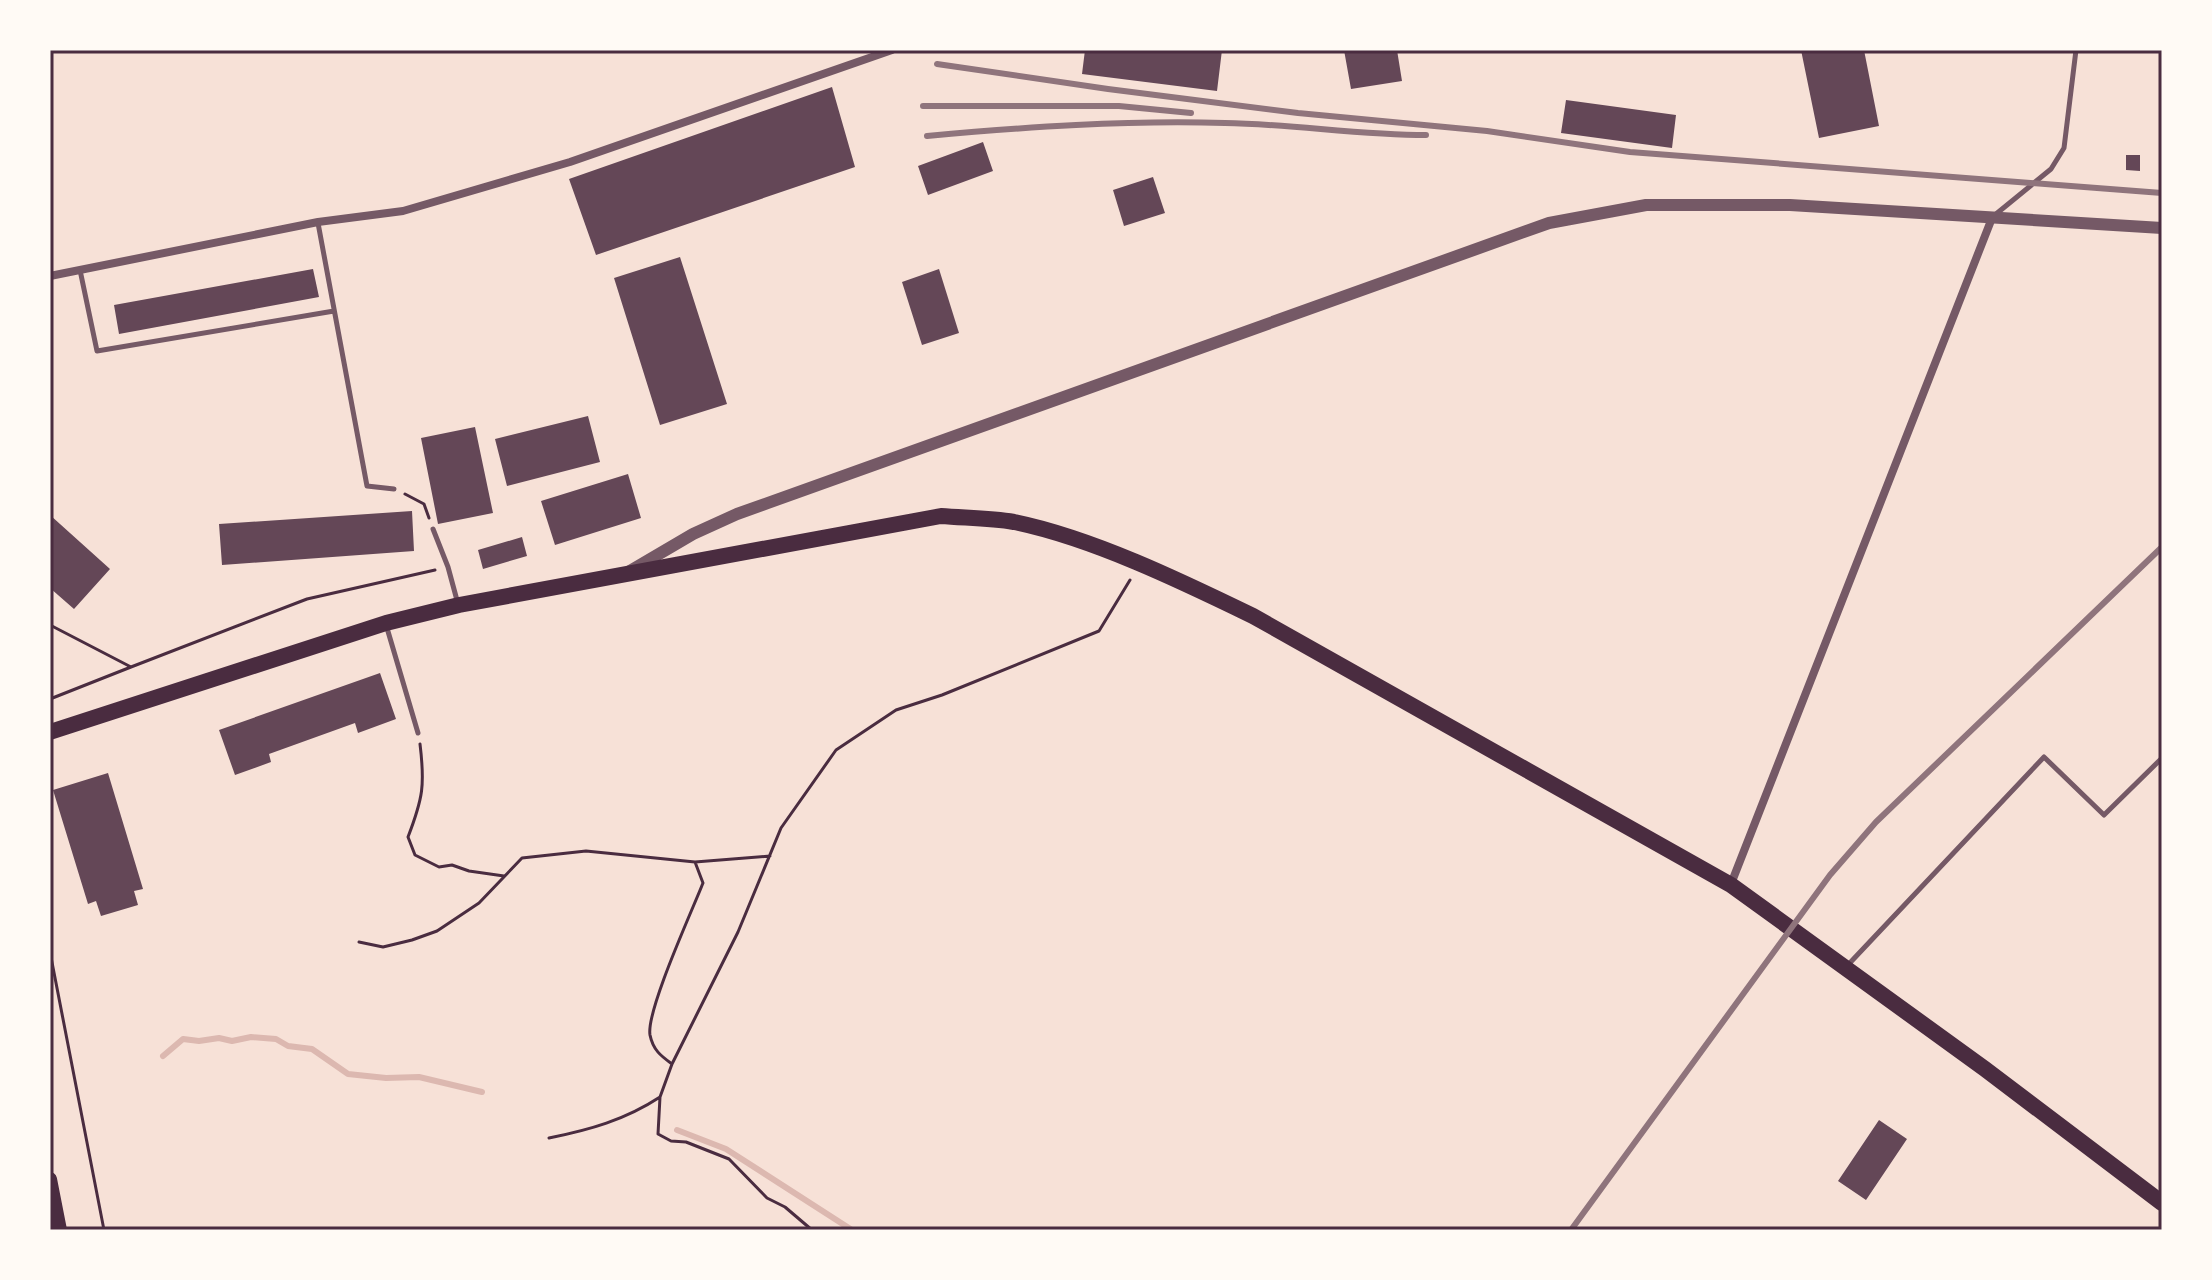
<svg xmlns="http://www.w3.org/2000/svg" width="2212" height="1280" font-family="'Fira Sans Condensed',sans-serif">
  <rect width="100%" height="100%" fill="#f7e1d7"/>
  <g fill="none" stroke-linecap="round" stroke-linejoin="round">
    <path stroke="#dcb8b0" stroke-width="6" d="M163,1056L183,1039L199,1041L219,1038L232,1041L251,1037L276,1039L288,1046L312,1049L348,1074L386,1078L419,1077L482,1092
      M677,1130L726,1149L852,1230"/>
  </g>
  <path fill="#644757" d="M1085,50H1222L1217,91L1082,74Z
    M1344,50H1397L1402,81L1351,89Z
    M1801,50H1864L1879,126L1819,138Z
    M832,87L855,167L596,255L569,179Z
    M1566,100L1676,115L1672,148L1561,133Z
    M983,142L993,171L928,195L918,166Z
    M2126,155H2140V171L2126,170Z
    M1153,177L1165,213L1124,226L1113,190Z
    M680,257L727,404L660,425L614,278Z
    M313,269L319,297L119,334L114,305Z
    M939,269L959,333L922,345L902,282Z
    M588,416L600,462L507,486L495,439Z
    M475,427L493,513L438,524L421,438Z
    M628,474L641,518L555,545L541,501Z
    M412,511L414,551L222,565L219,524Z
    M50,515L110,569L74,609L50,588Z
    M522,537L527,556L483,569L478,550Z
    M380,673L396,719L358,733L355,723L269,754L271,762L235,775L219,730Z
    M108,773L143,889L134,891L138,905L101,916L96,901L88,904L53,790Z
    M1879,1120L1907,1139L1866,1200L1838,1181Z"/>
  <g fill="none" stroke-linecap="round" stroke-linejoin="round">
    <path stroke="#4a2c40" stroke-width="3" d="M405,494L424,504L429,518
      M50,625L131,667L307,599L435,570
      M50,699L131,667
      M420,744C425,785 423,798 408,837L415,855L439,867L452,865L469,871L504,876
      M695,862L770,856
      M359,942L383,947L412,940L437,931L479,903L522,858L586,851L695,862L703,883C692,911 646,1011 650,1035C653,1050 661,1056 672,1064
      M50,952L104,1230
      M549,1138C589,1130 625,1120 660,1097
      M812,1230L785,1207L767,1198L729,1159L686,1142L671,1141L658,1134L660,1097L672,1064L738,932L781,828L836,750L896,710L942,695L1099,631L1130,580"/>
    <path stroke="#755966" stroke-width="5" d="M1996,214L2051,169L2064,148L2076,50
      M318,223L367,486L394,489
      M80,270L97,351L334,311
      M433,529L448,567L458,604
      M387,628L418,733
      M1846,967L2044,757L2104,815L2162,758"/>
    <path stroke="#755966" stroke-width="8" d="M50,276L318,222L403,211L570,162L892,50
      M1731,884L1992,218"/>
    <path stroke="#755966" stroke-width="12" d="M630,571L693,534L737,514L1549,223L1646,205H1790L2162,228"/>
    <path stroke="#4a2c40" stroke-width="14" d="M50,1179L60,1230"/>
    <path stroke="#4a2c40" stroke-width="16" d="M50,732L386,623L459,605L941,516C965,518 990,518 1014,522C1092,538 1181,581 1253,616L1731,885L1985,1069L2162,1203"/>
    <path stroke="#8f747c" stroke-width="6" d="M937,64L1108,89L1298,113L1487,131L1630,152L2162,193
      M923,106H1119L1191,113
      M927,136C1026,127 1126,120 1225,123C1292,124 1359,135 1426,135
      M1571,1230L1830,875L1876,822L2162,547"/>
  </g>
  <rect width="2212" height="1280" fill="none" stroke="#fffaf5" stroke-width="104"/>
  <rect x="52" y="52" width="2108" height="1176" fill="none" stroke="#4a2c40" stroke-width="3"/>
</svg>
